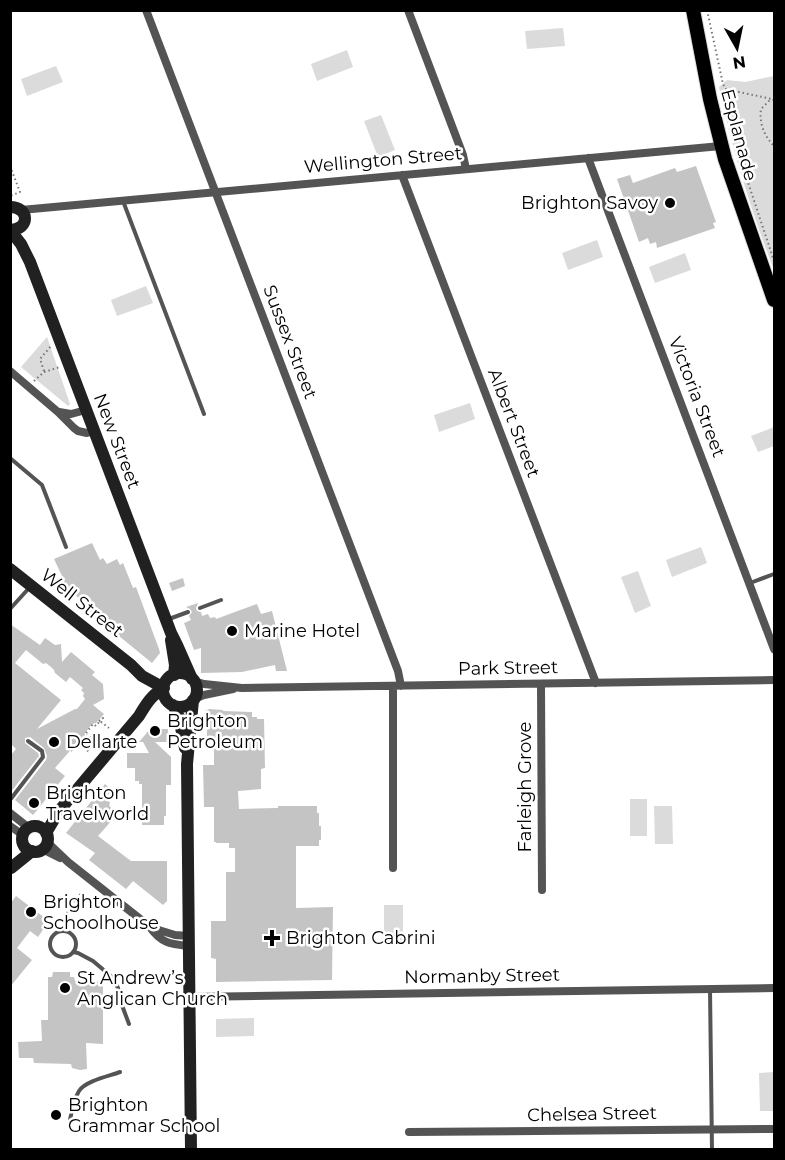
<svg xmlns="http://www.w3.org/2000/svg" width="785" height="1160" font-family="Montserrat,sans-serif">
  <rect width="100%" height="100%" fill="#fff"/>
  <path fill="#dbdbdb" d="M563,28L565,46L527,49L525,31Z
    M347,50L353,67L317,81L311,64Z
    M56,66L63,82L27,96L21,79Z
    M774,76V270C751,211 732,149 719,87L727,80L745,82Z
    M381,115L395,150L378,157L364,121Z
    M597,240L603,257L568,270L562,253Z
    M685,253L691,270L655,283L649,267Z
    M146,286L153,303L117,316L111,300Z
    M47,337L70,404L68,406L21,367Z
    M470,403L475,419L439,432L434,415Z
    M774,427V446L758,452L751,436Z
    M701,547L707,563L672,577L666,560Z
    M638,571L651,606L635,613L621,577Z
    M630,799H647V836H630Z
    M654,806H672L673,844H655Z
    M384,905H403V943H384Z
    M254,1018V1036L216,1037V1019Z
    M774,1072V1111H760L759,1073Z"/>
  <path fill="#c4c4c4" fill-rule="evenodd" d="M696,166L716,222L713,223L715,228L657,248L656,242L650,244L648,238L639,242L617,179L630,175L633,183L675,168L677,172Z
    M92,543L100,560L103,558L107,564L117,559L120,565L123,563L133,588L136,587L159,649L160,653L152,663L86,609L90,608L74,594L71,595L62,578H63L54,559Z
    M183,578L185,586L172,591L169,583Z
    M198,603L196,608L197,611L201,612L202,616L208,614L210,618L215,617L216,619L257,604L261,614L272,611L287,671H276L275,665L242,672L201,673V648L194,650L184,623L191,620L189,616L192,612L190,609L186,607Z
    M10,624L40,645L45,638L55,645L61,644L62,662L71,652L95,672L92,675L103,684L104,699L93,705L104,714L96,723L92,724L85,733L84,738L79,745H75L55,768L65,776L33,815L15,800L46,760L47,756L44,748L30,737L25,738V743L38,753L39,756L10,793V756L16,749L10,743ZM26,650L43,664L46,663L51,667L54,670L55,673L66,682L70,677L83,688L81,690L84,693L83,696L85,699L77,709H75L37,729L61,700L15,663Z
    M209,709L223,710V711L252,712V717H257V719H264L265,768L261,769V789L238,791L239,809L278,808V806H317V813H319V826H321V840H319V846H296V908L333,907L332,980L216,982V959L211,958V921H226V872H235V848H229V843H216V842H214V807H204L203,765H214V746H212V739H207V718L205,716V711Z
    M150,729H168V742H155L171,757V785H166V816H164V825H142V784H139V781H135V768H127V753H149L143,742H139Z
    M105,784L112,790L108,795L111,798L109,801L110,803L109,805L111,808L108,812L114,818L98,836L131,861H167V901L163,905L133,881L126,889L89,860L95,853L66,833Z
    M16,896L49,921L38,937L30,931L17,948L32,960L10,987V904Z
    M53,972H70V977H74L75,981L103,982V1044L86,1043L87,1069L80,1070L72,1068L71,1064L34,1063L33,1058H19L18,1042L42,1041L41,1020H48V977H52Z"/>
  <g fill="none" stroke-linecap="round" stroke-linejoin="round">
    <defs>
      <path id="primary" d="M693,10L710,99L725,159L774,300"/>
    </defs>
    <use href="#primary" stroke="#dbdbdb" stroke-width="16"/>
    <path stroke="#767676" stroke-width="2" stroke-dasharray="1.5 3" stroke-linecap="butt" d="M707,10L723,84L733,103L736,117L740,135L738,144L739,155L774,261
      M738,10H746
      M725,89L772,99
      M774,100L769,101L761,109C759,123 764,136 774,146
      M10,166L20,192L10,196
      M44,371L40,359L51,346
      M34,381L44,372L60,367
      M99,720L100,721L103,718L101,717
      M86,733L93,724L96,726L100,721L109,728
      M82,743L85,745L91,737H93V739L86,749L89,752
      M74,745L78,748L88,735L87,734
      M71,751L75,746
      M65,931C62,915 71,906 80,894"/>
    <path stroke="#545454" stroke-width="4" d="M123,201L204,414
      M10,458L42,485L66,547
      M750,583L774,574
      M200,608L221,600
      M10,609L30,587
      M169,619L188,612
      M10,800L43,757L42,751L28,741
      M50 944a13 13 0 1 1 26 0a13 13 0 1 1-26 0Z
      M73,952L78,953L93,961L112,977L118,988L120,1000L129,1024
      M710,989L712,1150
      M70,1120C72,1110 74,1099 79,1091C85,1081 109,1076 120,1072"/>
    <path stroke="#545454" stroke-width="8" d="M146,10L398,671L401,686
      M408,10L463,155L466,169
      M588,158L774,649
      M402,175L596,683
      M21,210L721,146
      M10,371L58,412L74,428L78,431L87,433L94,431
      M59,412L71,414L86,410
      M194,681L204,684L242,688L774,680
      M541,684L542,890
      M393,686V868
      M194,699L204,695L233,689
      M10,813L29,828
      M10,826L23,835
      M47,842L68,862L149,926C161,943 169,944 189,946
      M42,849L60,858
      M149,927L175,935L189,936
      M189,997L774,988
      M409,1132L774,1129"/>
    <path stroke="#212121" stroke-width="12" d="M10,207C30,207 30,230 10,230
      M10,230L21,244L30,262L171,633L177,645L192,679
      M10,569L131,665L142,676L164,688
      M171,640L175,665L174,675
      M163 690a17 17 0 1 1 34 0a17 17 0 1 1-34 0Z
      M173,705L179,717L185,748
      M22 839a13 13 0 1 1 26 0a13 13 0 1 1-26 0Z
      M46,833L59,811L139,716C145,706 152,694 163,689
      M11,868L32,851
      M191,1150L187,764L193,700"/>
    <use href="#primary" stroke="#000" stroke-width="14"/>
  </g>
  <g fill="#000" stroke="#fff" stroke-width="2">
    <circle cx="670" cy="203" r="6"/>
    <circle cx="232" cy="631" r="6"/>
    <circle cx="155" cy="731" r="6"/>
    <circle cx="54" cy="742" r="6"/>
    <circle cx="34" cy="803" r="6"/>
    <circle cx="31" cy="912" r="6"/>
    <path d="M269 929h6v6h6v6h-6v6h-6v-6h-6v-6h6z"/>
    <circle cx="65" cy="988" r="6"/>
    <circle cx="56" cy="1115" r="6"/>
  </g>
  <g text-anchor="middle" stroke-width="5" stroke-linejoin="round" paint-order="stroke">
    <g font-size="18" fill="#000" stroke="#fff">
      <text transform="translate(739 135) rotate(75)" y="6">Esplanade</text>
      <text transform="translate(383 160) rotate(-5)" y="6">Wellington Street</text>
      <text transform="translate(290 342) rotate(69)" y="6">Sussex Street</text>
      <text transform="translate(697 397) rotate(69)" y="6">Victoria Street</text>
      <text transform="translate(514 423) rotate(69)" y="6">Albert Street</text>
      <text transform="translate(117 441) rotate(69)" y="6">New Street</text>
      <text transform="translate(82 603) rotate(38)" y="6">Well Street</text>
      <text transform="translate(508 668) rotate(-1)" y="6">Park Street</text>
      <text transform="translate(525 787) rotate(-90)" y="6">Farleigh Grove</text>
      <text transform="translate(482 976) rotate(-1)" y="6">Normanby Street</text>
      <text transform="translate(592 1114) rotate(-1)" y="6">Chelsea Street</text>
    </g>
    <g font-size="18" fill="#000" stroke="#fff" text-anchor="start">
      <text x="658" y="209" text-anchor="end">Brighton Savoy</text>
      <text x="244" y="637">Marine Hotel</text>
      <text x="167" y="727">Brighton<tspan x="167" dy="21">Petroleum</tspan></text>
      <text x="66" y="748">Dellarte</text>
      <text x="46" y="799">Brighton<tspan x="46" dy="21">Travelworld</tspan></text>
      <text x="43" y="908">Brighton<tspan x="43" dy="21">Schoolhouse</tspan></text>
      <text x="286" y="944">Brighton Cabrini</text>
      <text x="77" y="984">St Andrew’s<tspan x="77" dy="21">Anglican Church</tspan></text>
      <text x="68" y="1111">Brighton<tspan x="68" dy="21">Grammar School</tspan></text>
    </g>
  </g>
  <rect width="785" height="1160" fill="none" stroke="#000000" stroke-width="24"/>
  <g transform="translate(737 48) rotate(171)" stroke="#ffffff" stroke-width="4.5" paint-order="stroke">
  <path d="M0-4.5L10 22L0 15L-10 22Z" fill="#000000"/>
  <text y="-9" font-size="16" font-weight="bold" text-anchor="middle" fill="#000000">N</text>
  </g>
</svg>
